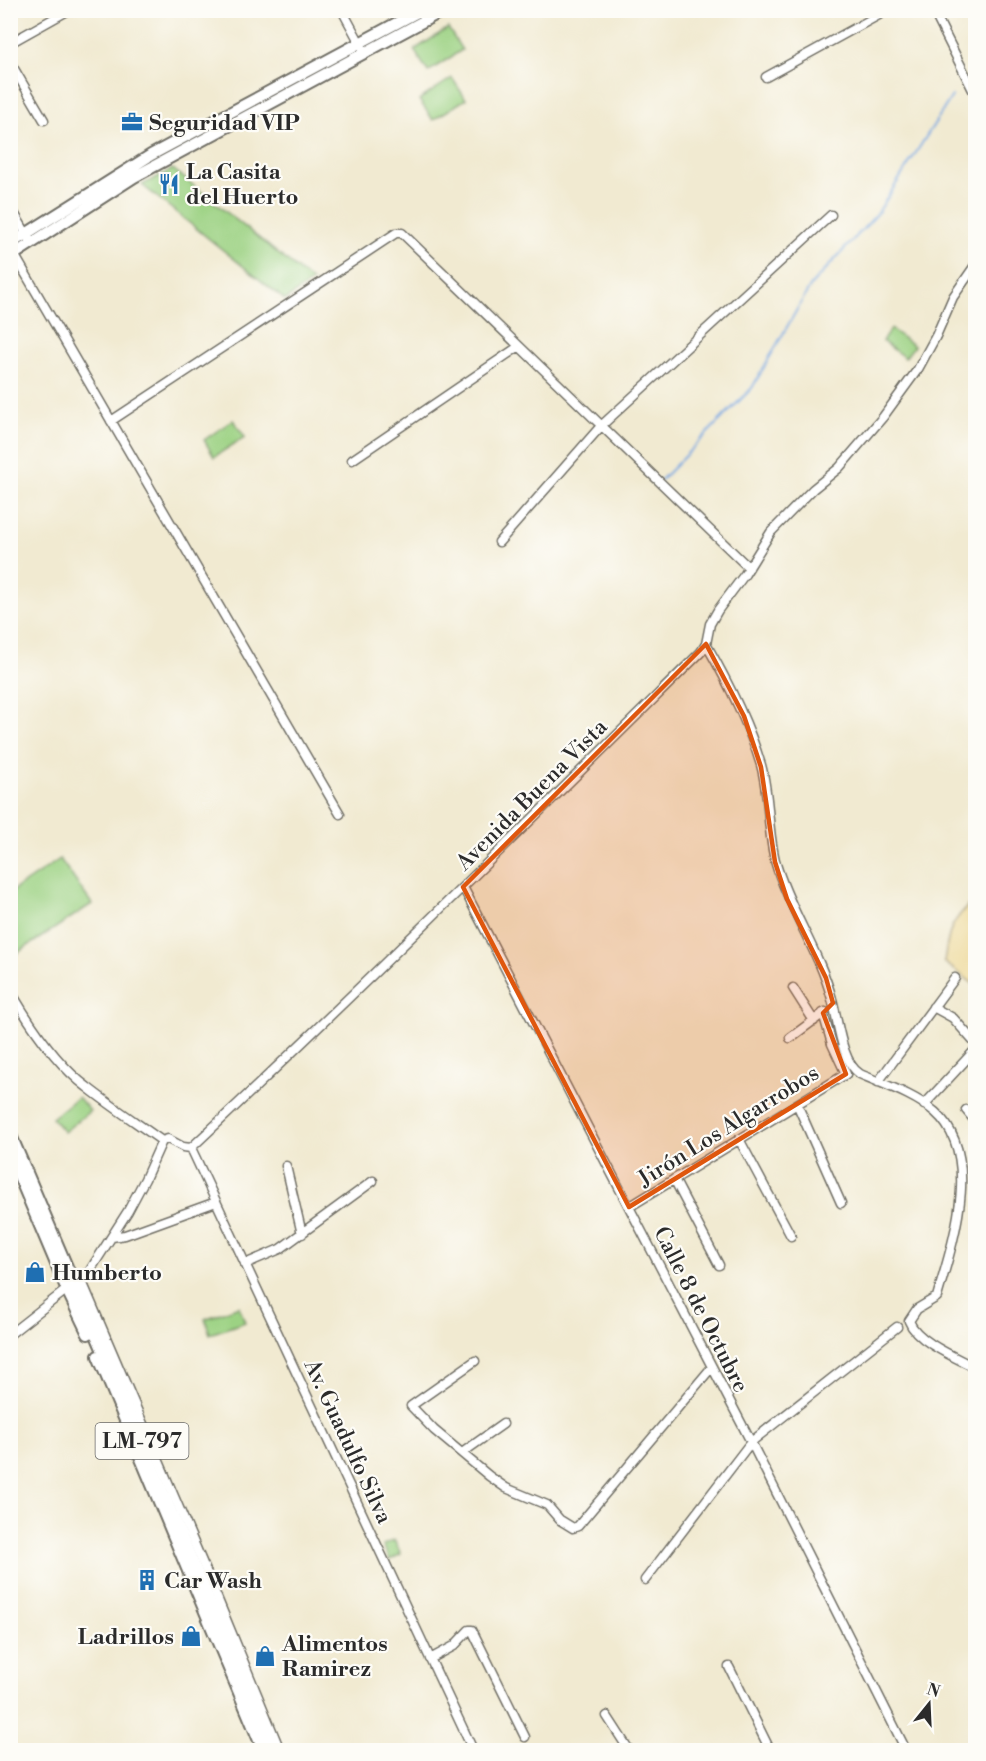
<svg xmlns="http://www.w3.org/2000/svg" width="986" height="1761" font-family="'Libre Bodoni',serif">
  <rect width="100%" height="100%" fill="#fdfcf7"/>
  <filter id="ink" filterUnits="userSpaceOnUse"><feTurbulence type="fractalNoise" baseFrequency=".0167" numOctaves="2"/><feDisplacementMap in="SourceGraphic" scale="12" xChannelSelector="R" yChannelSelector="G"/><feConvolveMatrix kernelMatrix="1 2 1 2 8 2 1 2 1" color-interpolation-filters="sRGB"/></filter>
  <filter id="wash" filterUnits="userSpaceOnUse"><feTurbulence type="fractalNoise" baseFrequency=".008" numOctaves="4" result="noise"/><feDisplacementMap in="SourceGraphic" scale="24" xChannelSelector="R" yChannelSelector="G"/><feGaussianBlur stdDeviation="1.35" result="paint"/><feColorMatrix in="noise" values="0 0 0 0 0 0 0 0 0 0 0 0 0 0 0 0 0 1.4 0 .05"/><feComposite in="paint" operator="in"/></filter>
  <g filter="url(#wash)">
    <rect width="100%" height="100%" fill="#f1ead1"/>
    <path fill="#9cd283" stroke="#647e57" stroke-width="1.5" d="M448,28L462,50L428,72L414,50Z
      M452,78L466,99L433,120L419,100Z
      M173,169L312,281L285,300L142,185Z
      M891,329L914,346L905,358L882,341Z
      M233,420L245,437L214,457L204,440Z
      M60,859L92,904L11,957V892Z
      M78,1097L90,1111L64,1132L52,1118Z
      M239,1306L245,1322L210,1334L205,1319Z
      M394,1540L401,1554L390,1560L383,1545Z"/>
    <path fill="#eeda9e" stroke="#8c8264" stroke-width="1.5" d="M975,899V985L944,962C949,929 950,922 975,899Z"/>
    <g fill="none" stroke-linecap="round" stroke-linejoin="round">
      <path stroke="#78a8e2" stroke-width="2" d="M976,50H973L969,65L976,85
        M660,481L752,388L811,285L877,214L952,96"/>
    </g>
  </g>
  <g filter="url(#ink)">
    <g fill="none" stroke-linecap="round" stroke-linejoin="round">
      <defs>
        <path id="minor" d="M342,10L362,47
          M933,10L976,96
          M10,43L69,10
          M10,62L44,120
          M766,77L888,10
          M10,206L28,237
          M14,254L340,814
          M111,421L396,233H402L749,568
          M352,460L518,347
          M499,542L601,426L831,215
          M706,644C728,682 748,722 761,765C770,797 767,832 776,864C790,911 819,951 832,999C838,1019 841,1062 860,1074C885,1085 914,1094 935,1112C984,1155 952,1245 937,1297L917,1309L909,1321C917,1342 957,1358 976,1368
          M463,887L751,1442L906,1750
          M793,988L814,1021
          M10,990C29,1023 56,1064 87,1087C111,1106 137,1123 162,1141
          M933,1007L953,1018L976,1044
          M790,1038L825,1012
          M878,1082L955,978
          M797,1104L841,1203
          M924,1105L976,1049
          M966,1110L976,1122
          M739,1139L791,1236
          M162,1141L168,1139L183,1147L191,1148C364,986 532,819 701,652L706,644L710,624L718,610L745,574L771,532L813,489L839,468L883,417L918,369L936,336L953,297L976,264
          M191,1148L473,1750
          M286,1166L302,1234
          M674,1179L719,1265
          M629,1207L846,1074L832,1044L823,1013
          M112,1237L125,1235L216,1202
          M245,1264L280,1249L373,1181
          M81,1279L209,1578L280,1750
          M10,1334L89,1272L128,1211L145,1179L162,1141
          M475,1361L411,1406L434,1430L489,1476L506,1488L547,1505L560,1520L573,1528L578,1526L712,1367
          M462,1453L503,1424
          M645,1580L751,1442L897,1327
          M430,1659L454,1646L469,1630H472L525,1737
          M729,1667L770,1750
          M607,1716L629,1750"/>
        <path id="major" d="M10,244L151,155L421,10
          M10,257L134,177L444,10
          M10,1133L273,1750
          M10,1155L67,1290L88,1334
          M98,1356L263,1750"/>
      </defs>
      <use href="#minor" stroke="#706e65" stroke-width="11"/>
      <use href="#major" stroke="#706e65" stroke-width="14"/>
      <use href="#minor" stroke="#fff" stroke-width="8"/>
      <use href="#major" stroke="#fff" stroke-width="10"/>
    </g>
  </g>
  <path fill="#df570e" fill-opacity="0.2" stroke="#df570e" stroke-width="4.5" stroke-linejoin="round" d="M706,644L744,716L761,767L775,862L787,899L826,978L833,1003L823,1013L846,1074L629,1207L463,887Z"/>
  <defs>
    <symbol id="office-bare" viewBox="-9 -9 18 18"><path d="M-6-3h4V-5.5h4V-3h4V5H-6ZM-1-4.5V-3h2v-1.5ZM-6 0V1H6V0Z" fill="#1f6fb2" stroke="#fdfcf7" stroke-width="2.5" paint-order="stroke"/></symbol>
    <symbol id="restaurant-bare" viewBox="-9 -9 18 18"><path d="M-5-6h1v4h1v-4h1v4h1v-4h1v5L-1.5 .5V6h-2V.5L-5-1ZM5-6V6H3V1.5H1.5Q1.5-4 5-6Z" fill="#1f6fb2" stroke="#fdfcf7" stroke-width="2.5" paint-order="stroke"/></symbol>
    <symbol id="shop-bare" viewBox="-9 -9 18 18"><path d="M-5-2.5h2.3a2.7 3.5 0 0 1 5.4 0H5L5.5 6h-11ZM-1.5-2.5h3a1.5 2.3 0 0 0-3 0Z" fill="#1f6fb2" stroke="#fdfcf7" stroke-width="2.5" paint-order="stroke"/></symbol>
    <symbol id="building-bare" viewBox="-9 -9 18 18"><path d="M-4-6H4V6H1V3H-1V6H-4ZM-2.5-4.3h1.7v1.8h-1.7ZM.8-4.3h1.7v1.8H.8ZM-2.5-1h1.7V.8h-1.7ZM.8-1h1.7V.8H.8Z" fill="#1f6fb2" stroke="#fdfcf7" stroke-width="2.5" paint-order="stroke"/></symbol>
  </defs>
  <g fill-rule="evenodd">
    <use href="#office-bare" x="117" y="107" width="30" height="30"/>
    <use href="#restaurant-bare" x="154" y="169" width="30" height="30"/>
    <use href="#shop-bare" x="20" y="1257" width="30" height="30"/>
    <use href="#building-bare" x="132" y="1565" width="30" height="30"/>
    <use href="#shop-bare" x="176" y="1621" width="30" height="30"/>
    <use href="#shop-bare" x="250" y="1641" width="30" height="30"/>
  </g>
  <g text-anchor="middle" stroke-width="4.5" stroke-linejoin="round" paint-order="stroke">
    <rect fill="#fdfcf7" stroke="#6a6a68" stroke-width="1.5" x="95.5" y="1423" width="93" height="36" rx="4.5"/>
    <g font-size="21" font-weight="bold" fill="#2b2b2b">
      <text x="142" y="1448">LM-797</text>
    </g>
    <g font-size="22" font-weight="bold" fill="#2b2b2b" stroke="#fdfcf7" text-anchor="start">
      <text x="149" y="130">Seguridad VIP</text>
      <text x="186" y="179">La Casita<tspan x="186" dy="25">del Huerto</tspan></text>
      <text x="52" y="1280">Humberto</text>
      <text x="164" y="1588">Car Wash</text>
      <text x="174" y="1644" text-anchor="end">Ladrillos</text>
      <text x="282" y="1651">Alimentos<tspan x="282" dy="25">Ramirez</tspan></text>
    </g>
    <g font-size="22" fill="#2b2b2b" stroke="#fdfcf7">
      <text transform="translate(531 794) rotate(-45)" y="8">Avenida Buena Vista</text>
      <text transform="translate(728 1125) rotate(-32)" y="8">Jirón Los Algarrobos</text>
      <text transform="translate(702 1309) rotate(63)" y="8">Calle 8 de Octubre</text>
      <text transform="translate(349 1441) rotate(65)" y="8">Av. Guadulfo Silva</text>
    </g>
  </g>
  <rect width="986" height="1761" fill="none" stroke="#fdfcf7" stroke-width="36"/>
  <g transform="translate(929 1704) rotate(18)" stroke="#fdfcf7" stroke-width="4.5" paint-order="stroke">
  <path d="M0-4.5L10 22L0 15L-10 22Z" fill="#2b2b2b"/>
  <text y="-9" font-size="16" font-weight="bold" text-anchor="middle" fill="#2b2b2b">N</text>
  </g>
</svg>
